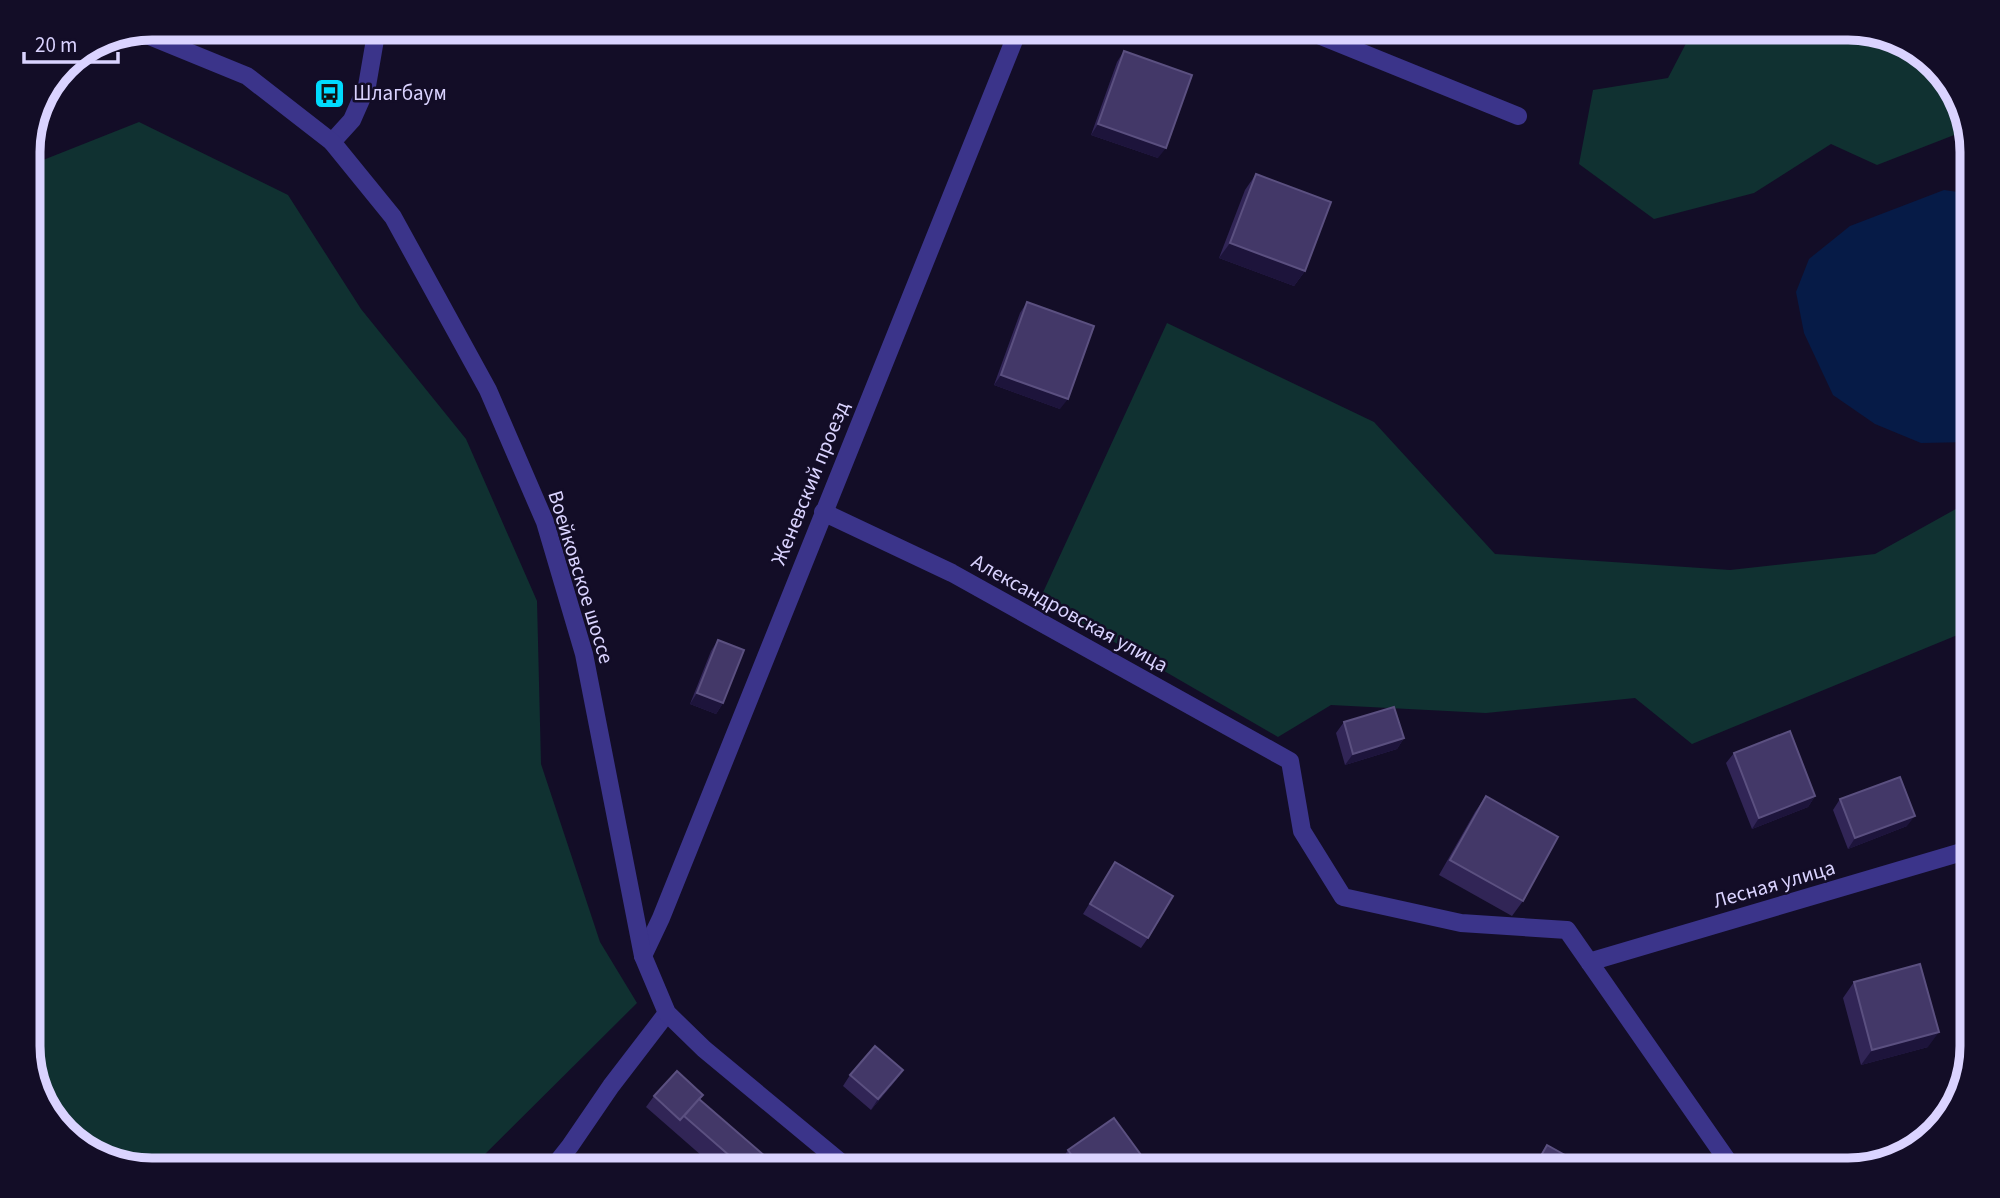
<svg xmlns="http://www.w3.org/2000/svg" width="2000" height="1198" font-family="'Source Sans 3',sans-serif">
  <rect width="100%" height="100%" fill="#130d27"/>
  <path fill="#103131" d="M1694,28H1848L1910,45L1955,90L1967,130L1877,165L1831,144L1754,193L1654,219L1579,164L1593,90L1668,78Z
    M139,122L288,195L361,309L466,439L537,601L541,764L600,942L637,1003L475,1164L473,1170H152L90,1153L45,1108L28,1054V166Z
    M1167,323L1374,422L1495,554L1730,570L1875,554L1972,500V629L1692,744L1635,698L1486,713L1331,705L1278,737L1040,599Z"/>
  <path fill="#061b47" d="M1944,190L1972,194V442L1921,443L1875,424L1833,395L1804,333L1796,292L1809,259L1850,226Z"/>
  <g fill="none" stroke-linecap="round" stroke-linejoin="round">
    <path stroke="#3b348a" stroke-width="18" d="M1301,28L1518,116
      M332,142L352,120L367,86L377,28
      M823,512L952,573L1290,761L1302,831L1343,897L1461,923L1567,930L1734,1170
      M643,956L661,918L1019,28
      M1589,962L1972,849
      M551,1170L570,1146L611,1086L667,1013"/>
    <path stroke="#3b348a" stroke-width="18" d="M137,31L247,76L332,142L393,217L488,390L545,522L584,654L643,956L667,1013L704,1049L850,1170"/>
  </g>
  <path fill="#312556" d="M1124,51L1158,158L1091,135L1117,62Z
    M1256,174L1305,271L1294,286L1219,258L1245,190Z
    M1027,302L1060,409L994,385L1020,313Z
    M718,640L723,703L716,714L690,704L711,651Z
    M1344,722L1404,738L1397,749L1345,765L1336,733Z
    M1734,753L1815,796L1808,807L1752,829L1726,763Z
    M1486,796L1523,901L1512,916L1439,875L1475,812Z
    M1840,799L1907,826L1848,849L1833,810Z
    M1115,862L1148,938L1141,948L1083,914Z
    M1854,982L1928,1047L1861,1065L1843,998Z
    M903,1070L896,1080L871,1110L843,1086L850,1075Z
    M703,1095L700,1100L781,1170H718L646,1107L654,1096Z
    M1547,1145L1587,1170H1531Z
    M1068,1150L1152,1170H1067L1061,1161Z"/>
  <path fill="#1d143b" d="M1399,28H1416L1422,30L1418,36Z
    M1098,124L1166,148L1158,158L1091,135Z
    M1230,243L1305,271L1294,286L1219,258Z
    M1001,375L1068,399L1060,409L994,385Z
    M697,693L723,703L716,714L690,704Z
    M1404,738L1397,749L1345,765L1353,754Z
    M1815,796L1808,807L1752,829L1759,818Z
    M1915,816L1907,826L1848,849L1855,838Z
    M1939,1032L1928,1047L1861,1065L1872,1050Z
    M903,1070L896,1080L871,1110L878,1099Z"/>
  <path fill="#433868" stroke="#5b5080" stroke-width="2" d="M1124,51L1192,75L1166,148L1098,124Z
    M1256,174L1331,202L1305,271L1230,243Z
    M1027,302L1094,326L1068,399L1001,375Z
    M718,640L744,650L723,703L697,693Z
    M1394,707L1404,738L1353,754L1344,722Z
    M1790,731L1815,796L1759,818L1734,753Z
    M1900,777L1915,816L1855,838L1840,799Z
    M1486,796L1558,837L1523,901L1450,860Z
    M1115,862L1173,896L1148,938L1090,904Z
    M1920,964L1939,1032L1872,1050L1854,982Z
    M875,1046L903,1070L878,1099L850,1075Z
    M677,1071L703,1095L699,1099L680,1120L654,1096Z
    M699,1099L781,1170H746L684,1116Z
    M1114,1118L1152,1170H1082L1068,1150Z
    M1547,1145L1588,1168L1587,1170H1533Z"/>
  <defs>
    <symbol id="bus-square" viewBox="-11 -11 22 22"><rect x="-9" y="-9" width="18" height="18" rx="4" fill="#00dbfe" stroke="#130d27"/><path d="M-5-6H5V4H4V6H2V4H-2V6H-4V4H-5ZM-3.5-4V0h7V-4ZM-3.5 1.2v1.5H-2V1.2ZM2 1.2v1.5H3.5V1.2Z" fill="#111"/></symbol>
  </defs>
  <g fill-rule="evenodd">
    <use href="#bus-square" x="312" y="76" width="35" height="35"/>
  </g>
  <g text-anchor="middle" stroke-width="5" stroke-linejoin="round" paint-order="stroke">
    <g font-size="21" fill="#dad3ff" stroke="#130d27" text-anchor="start">
      <text x="353" y="100">Шлагбаум</text>
    </g>
    <g font-size="21" fill="#dad3ff" stroke="#130d27">
      <text transform="translate(810 483) rotate(-68)" y="7">Женевский проезд</text>
      <text transform="translate(581 577) rotate(73)" y="7">Воейковское шоссе</text>
      <text transform="translate(1070 613) rotate(29)" y="7">Александровская улица</text>
      <text transform="translate(1774 884) rotate(-16)" y="7">Лесная улица</text>
    </g>
  </g>
  <path d="M0 0H2000V1198H0ZM152 40H1848A112 112 0 0 1 1960 152V1046A112 112 0 0 1 1848 1158H152A112 112 0 0 1 40 1046V152A112 112 0 0 1 152 40Z" fill="#130d27" fill-rule="evenodd"/>
  <path fill="none" stroke="#dad3ff" stroke-width="9" d="M152 40H1848A112 112 0 0 1 1960 152V1046A112 112 0 0 1 1848 1158H152A112 112 0 0 1 40 1046V152A112 112 0 0 1 152 40Z"/>
  <path d="M24 52v10h94v-10" fill="none" stroke="#dad3ff" stroke-width="3.5"/>
  <text x="35" y="52" font-size="21" fill="#dad3ff" stroke="#130d27" stroke-width="5" paint-order="stroke">20 m</text>
</svg>
